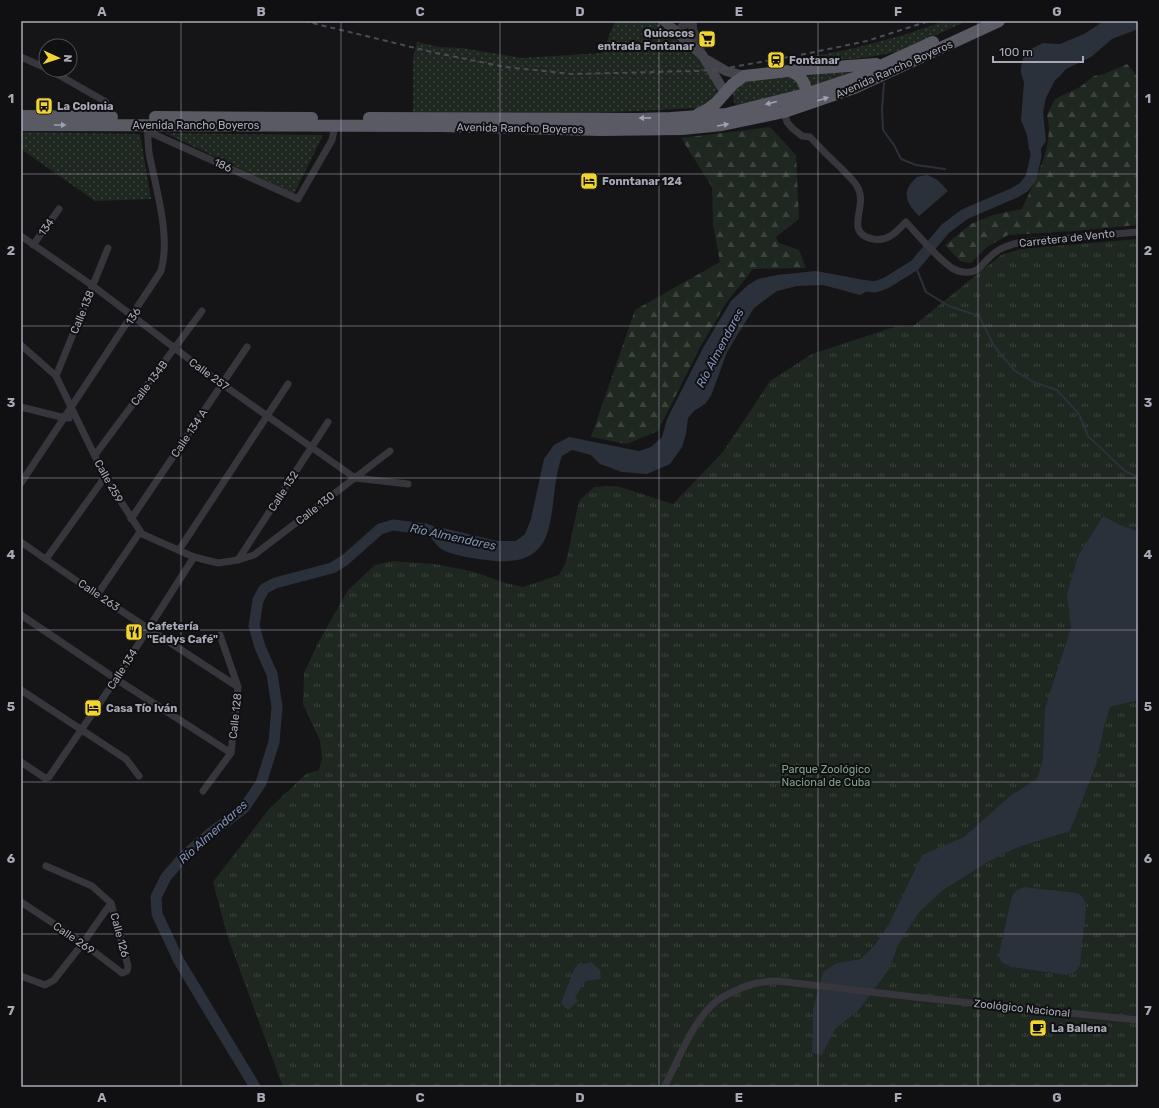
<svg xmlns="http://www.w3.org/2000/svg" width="1159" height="1108" font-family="Rubik,sans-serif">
  <defs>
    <pattern id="grass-dots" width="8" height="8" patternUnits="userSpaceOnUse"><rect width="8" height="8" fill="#1f2721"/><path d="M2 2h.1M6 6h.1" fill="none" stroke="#3d443f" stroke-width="1.8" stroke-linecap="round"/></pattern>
    <pattern id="forest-firs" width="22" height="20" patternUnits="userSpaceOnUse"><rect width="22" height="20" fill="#1f2721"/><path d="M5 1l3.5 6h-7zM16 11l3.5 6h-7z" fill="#3d443f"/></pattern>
    <pattern id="park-tufts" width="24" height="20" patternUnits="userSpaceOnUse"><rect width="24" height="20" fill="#1f2721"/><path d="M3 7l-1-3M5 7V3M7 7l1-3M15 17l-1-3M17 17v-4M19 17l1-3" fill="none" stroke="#3d443f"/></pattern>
  </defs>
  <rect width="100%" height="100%" fill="#151517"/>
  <path fill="url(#grass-dots)" d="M615,21H654L702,62L717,87L716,94L712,100L704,106L698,108L594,113L413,112V58L417,42L439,47L462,48L522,58L602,53Z
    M945,21H967L898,52L868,57L819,62L799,61L800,59L855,48L907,34Z
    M848,71L851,72L852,75L812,90L804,76Z
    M790,78L796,80L801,91L737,108C718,76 772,79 790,78Z
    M21,132L140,134L151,199L95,201L21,149Z
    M165,133L323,135L294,194Z"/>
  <path fill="url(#forest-firs)" d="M1127,64L1138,77V225L1076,231L1008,235L987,247L971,263L960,261L945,245L971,224L993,215L1022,209C1034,182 1055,146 1047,115L1055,99L1080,87L1094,76L1104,74Z
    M770,127L796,155L799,219L776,237L779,243L799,250L806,268L753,269L726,303L698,351L658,431L627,444L591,437L635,310L720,262L713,225L712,187L681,138Z"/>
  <path fill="url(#park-tufts)" d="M1138,239V1087H283L227,935L213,882L269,809L306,774L319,770L322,759L320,741L303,704L304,673L318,643L348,590L375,565L391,561L435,564L475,572L502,582L523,587L559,575L566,562L579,501L594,487L617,486L673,504L723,452L770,381L812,354L897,326L912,327L1001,255L1021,249Z"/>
  <path fill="#2b313b" d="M1104,21H1138V29L1112,39L1091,57L1066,69L1060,76L1055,80L1046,98L1043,112L1046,141L1036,156L1029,150L1027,135L1021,120L1024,82L1021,73V67L1023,58L1031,49L1043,43L1060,44L1084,34Z
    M927,175C937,178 941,183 948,191L919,216C905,202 901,191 917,177Z
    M816,271L859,279L875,287L860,295L823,285L797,286L777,291L754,308L727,352L711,396L705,404L694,411L688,418L686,434L682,447L670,464L647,474L622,472L600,464L591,455L572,450L562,456C544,505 568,571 487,560C476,559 452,555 443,550C437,547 429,535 425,529L443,528L497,541H516L525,534L531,519L544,459L554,445L569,437L639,451L651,447L662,437L667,419L703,348L731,301L748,285L758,279L777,275Z
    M1103,516L1120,525L1138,531V700L1110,707L1104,727L1096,765L1070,831L1018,847L991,860L943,890L919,912L898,945L890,968L858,1011L835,1029L822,1055L812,1053L813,1010L823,972L837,963L861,959L875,945L889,924L922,855L964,837L1010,796L1037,779L1043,759L1045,708L1071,628L1067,594L1078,556Z
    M1024,887L1077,893C1084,896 1085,900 1086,908L1080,965C1077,971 1074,973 1067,975L1012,967L1001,962L999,953L1012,896L1017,890Z
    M591,962L600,970L601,979L586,981L575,997L578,1001L568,1010L561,1003L575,967Z"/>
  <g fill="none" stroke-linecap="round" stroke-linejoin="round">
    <path stroke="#2b313b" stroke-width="2" d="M884,83L882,109L883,130L894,145L901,159L916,165L945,169
      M915,265L926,292L949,306L979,316L994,346L1014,370L1033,382L1057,390L1079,414L1088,436L1126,472L1134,475L1138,478"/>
    <path stroke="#2b313b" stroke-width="11" d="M860,285L875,287L886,283L915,265L945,229L965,214L1014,193L1024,187L1031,178L1036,156L1035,141
      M255,1087L179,961L157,914L156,897L166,877L184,856L212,832L244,808L261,783L274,742L277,707L272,674L260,647L254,626L258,600L264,589L275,583L332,568L345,560L380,529L393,525L425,529L438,534"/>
    <path stroke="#36363c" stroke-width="7" d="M21,57L46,68
      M50,70L106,102L107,117
      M784,112L787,122L792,128L802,136L810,137C820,148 831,159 842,169C847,175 855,181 858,188C868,207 843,233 873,239C888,242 896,232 906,222C918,235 938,259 952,268C960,273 971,274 978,269C982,266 985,261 989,258C998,248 1009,245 1021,242L1138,232
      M147,131L298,199L332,140L335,126
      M21,236L93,286L222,384L355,478L408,484
      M33,245L59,209
      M21,345L56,376L105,477L142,534L194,557L218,563L238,560L254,555L390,451
      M56,376L108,248
      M21,407L65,418H69
      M95,455L202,311
      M21,483L161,271C171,235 156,190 149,153C148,144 148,134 147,125
      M131,519L247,347
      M21,542L97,595L238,687
      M179,550L288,384
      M46,559L105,477
      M238,560L328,422
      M97,595L140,532
      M21,615L116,679L231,753
      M21,690L126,759L139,776
      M21,762L45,778L49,777L116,679L194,557
      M203,791L231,753L238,687L220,635
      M21,902L80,941L122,973L127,971L128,966L111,903L92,886L46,866
      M21,976L45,985L54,980L83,943L111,903
      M664,1087C679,1060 690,1026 713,1004C719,998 728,994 737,990C751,983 763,981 778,981L914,997L1138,1020"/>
    <path stroke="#36363c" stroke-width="9" d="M692,21L693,30L702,55
      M677,32L688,21"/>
    <path stroke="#44444c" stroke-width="10" d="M664,21L703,56L725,93
      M707,60L726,71L744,76"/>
    <path stroke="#5a5a64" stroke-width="12" d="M790,71C802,75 810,88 803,100
      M698,114L708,109L716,103L733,84L744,76L807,69L876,64
      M21,116L112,117
      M155,117L312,118
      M369,118L638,119L671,118L726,114L806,94L854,78L933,42
      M21,125L442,126L601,130L682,129L722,125L784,112L854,88L999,21"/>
    <path stroke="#4b4b53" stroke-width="2" stroke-dasharray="5 4" stroke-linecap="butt" d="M304,21L436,53L506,67L572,74L696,71L721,69L800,55L867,41L929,21"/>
  </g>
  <defs><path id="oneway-solid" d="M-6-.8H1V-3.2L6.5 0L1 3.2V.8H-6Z"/></defs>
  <g fill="#9fa1af">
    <use href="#oneway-solid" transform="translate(823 99) rotate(-18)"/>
    <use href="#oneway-solid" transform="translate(771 103) rotate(166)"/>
    <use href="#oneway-solid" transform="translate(645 118) rotate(179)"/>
    <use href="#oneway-solid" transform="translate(60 125)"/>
    <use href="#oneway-solid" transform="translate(723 125) rotate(-10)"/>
  </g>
  <path fill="none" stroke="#a7a9b7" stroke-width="1" stroke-opacity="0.55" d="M181,21V1087M341,21V1087M500,21V1087M659,21V1087M818,21V1087M978,21V1087M21,174H1138M21,326H1138M21,478H1138M21,630H1138M21,782H1138M21,934H1138"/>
  <defs>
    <symbol id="supermarket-square" viewBox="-11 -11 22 22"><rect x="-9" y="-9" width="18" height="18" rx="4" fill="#f0d534" stroke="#101012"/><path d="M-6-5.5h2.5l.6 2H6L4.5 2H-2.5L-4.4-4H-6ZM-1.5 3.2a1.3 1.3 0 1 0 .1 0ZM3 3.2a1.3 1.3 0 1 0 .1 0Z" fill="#111"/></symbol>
    <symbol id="station-square" viewBox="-11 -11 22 22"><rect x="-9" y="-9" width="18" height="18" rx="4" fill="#f0d534" stroke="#101012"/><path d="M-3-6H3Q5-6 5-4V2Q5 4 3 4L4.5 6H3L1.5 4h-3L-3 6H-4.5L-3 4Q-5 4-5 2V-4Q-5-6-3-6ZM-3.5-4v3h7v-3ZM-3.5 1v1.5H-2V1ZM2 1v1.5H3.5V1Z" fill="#111"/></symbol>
    <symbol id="bus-square" viewBox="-11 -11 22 22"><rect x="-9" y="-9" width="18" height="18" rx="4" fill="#f0d534" stroke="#101012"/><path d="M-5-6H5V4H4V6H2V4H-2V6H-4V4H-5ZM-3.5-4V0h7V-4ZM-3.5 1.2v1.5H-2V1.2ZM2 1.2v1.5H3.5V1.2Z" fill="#111"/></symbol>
    <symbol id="hotel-square" viewBox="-11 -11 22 22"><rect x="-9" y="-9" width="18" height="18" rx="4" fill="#f0d534" stroke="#101012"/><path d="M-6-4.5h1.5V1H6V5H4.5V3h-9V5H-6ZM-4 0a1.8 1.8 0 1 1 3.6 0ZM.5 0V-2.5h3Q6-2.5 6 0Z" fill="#111"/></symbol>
    <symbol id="restaurant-square" viewBox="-11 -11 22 22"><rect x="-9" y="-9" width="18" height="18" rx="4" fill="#f0d534" stroke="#101012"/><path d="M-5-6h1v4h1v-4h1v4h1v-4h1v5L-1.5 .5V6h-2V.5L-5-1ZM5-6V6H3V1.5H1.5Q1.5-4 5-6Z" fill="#111"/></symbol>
    <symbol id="cafe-square" viewBox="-11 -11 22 22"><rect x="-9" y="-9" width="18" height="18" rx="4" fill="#f0d534" stroke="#101012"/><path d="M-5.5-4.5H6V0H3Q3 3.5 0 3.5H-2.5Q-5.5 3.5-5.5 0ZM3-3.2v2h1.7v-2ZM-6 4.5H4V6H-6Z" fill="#111"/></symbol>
  </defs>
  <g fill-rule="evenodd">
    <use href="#supermarket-square" x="697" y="29" width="20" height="20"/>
    <use href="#station-square" x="766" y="50" width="20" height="20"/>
    <use href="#bus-square" x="34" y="96" width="20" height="20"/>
    <use href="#hotel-square" x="579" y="171" width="20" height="20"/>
    <use href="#restaurant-square" x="124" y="622" width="20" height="20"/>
    <use href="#hotel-square" x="83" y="698" width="20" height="20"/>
    <use href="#cafe-square" x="1028" y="1018" width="20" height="20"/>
  </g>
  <g text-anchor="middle" stroke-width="4" stroke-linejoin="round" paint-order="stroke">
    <g font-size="11" font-weight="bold" fill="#a7a9b7" stroke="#101012" text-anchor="start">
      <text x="694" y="37" text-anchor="end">Quioscos<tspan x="694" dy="13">entrada Fontanar</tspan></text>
      <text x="789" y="64">Fontanar</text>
      <text x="57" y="110">La Colonia</text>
      <text x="602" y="185">Fonntanar 124</text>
      <text x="147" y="630">Cafetería<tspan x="147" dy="13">"Eddys Café"</tspan></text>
      <text x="106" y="712">Casa Tío Iván</text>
      <text x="1051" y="1032">La Ballena</text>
    </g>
    <g font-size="11" fill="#a7a9b7" stroke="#101012">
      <text transform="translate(894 69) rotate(-24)" y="4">Avenida Rancho Boyeros</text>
      <text x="196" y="129">Avenida Rancho Boyeros</text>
      <text transform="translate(520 128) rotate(1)" y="4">Avenida Rancho Boyeros</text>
      <text transform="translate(223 165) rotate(24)" y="4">186</text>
      <text transform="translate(46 227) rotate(-55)" y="4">134</text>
      <text transform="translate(1067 238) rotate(-6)" y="4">Carretera de Vento</text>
      <text transform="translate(82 312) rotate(-68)" y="4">Calle 138</text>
      <text transform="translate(133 316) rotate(-57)" y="4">136</text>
      <text transform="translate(209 374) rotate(36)" y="4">Calle 257</text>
      <text transform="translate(149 383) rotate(-53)" y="4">Calle 134B</text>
      <text transform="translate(189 433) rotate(-56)" y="4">Calle 134 A</text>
      <text transform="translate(109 481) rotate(61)" y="4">Calle 259</text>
      <text transform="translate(283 491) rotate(-57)" y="4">Calle 132</text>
      <text transform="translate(315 508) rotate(-38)" y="4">Calle 130</text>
      <text transform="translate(99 595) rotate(34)" y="4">Calle 263</text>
      <text transform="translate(122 669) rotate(-57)" y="4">Calle 134</text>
      <text transform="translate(235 716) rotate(-84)" y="4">Calle 128</text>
      <text transform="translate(120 935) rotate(75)" y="4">Calle 126</text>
      <text transform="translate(74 938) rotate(35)" y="4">Calle 269</text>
      <text transform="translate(1022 1008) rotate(6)" y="4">Zoológico Nacional</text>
    </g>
    <g font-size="11" fill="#7ea287" stroke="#101012">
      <text x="826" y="773">Parque Zoológico<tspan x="826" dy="13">Nacional de Cuba</tspan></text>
    </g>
    <g font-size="12" font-style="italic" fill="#7e90b2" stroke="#101012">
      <text transform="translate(720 348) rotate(-62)" y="4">Río Almendares</text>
      <text transform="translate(453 537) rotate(12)" y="4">Río Almendares</text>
      <text transform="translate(213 832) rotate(-42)" y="4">Río Almendares</text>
    </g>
  </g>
  <rect width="1159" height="1108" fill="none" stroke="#101012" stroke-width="44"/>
  <g transform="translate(58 58) rotate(93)"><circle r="19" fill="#101012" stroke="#4c4d54"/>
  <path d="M0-3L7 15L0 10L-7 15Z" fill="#f0d534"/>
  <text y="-6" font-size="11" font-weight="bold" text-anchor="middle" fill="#a7a9b7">N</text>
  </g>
  <path d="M993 56v6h90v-6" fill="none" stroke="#a7a9b7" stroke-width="2"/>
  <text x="999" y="56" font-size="12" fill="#a7a9b7" stroke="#101012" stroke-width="3" paint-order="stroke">100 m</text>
  <rect x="22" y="22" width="1115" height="1064" fill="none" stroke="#a7a9b7" stroke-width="1.5"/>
  <g font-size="13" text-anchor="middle" font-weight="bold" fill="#a7a9b7">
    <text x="102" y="16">A</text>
    <text x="261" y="16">B</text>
    <text x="420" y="16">C</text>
    <text x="580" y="16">D</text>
    <text x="739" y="16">E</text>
    <text x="898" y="16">F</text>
    <text x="1057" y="16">G</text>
    <text x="11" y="103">1</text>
    <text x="1148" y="103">1</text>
    <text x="11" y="255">2</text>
    <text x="1148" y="255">2</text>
    <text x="11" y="407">3</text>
    <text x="1148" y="407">3</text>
    <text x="11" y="559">4</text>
    <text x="1148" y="559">4</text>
    <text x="11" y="711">5</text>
    <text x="1148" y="711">5</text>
    <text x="11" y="863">6</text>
    <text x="1148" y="863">6</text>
    <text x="11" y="1015">7</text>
    <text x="1148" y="1015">7</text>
    <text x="102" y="1102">A</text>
    <text x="261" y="1102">B</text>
    <text x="420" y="1102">C</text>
    <text x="580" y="1102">D</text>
    <text x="739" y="1102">E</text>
    <text x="898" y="1102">F</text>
    <text x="1057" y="1102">G</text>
  </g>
</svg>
